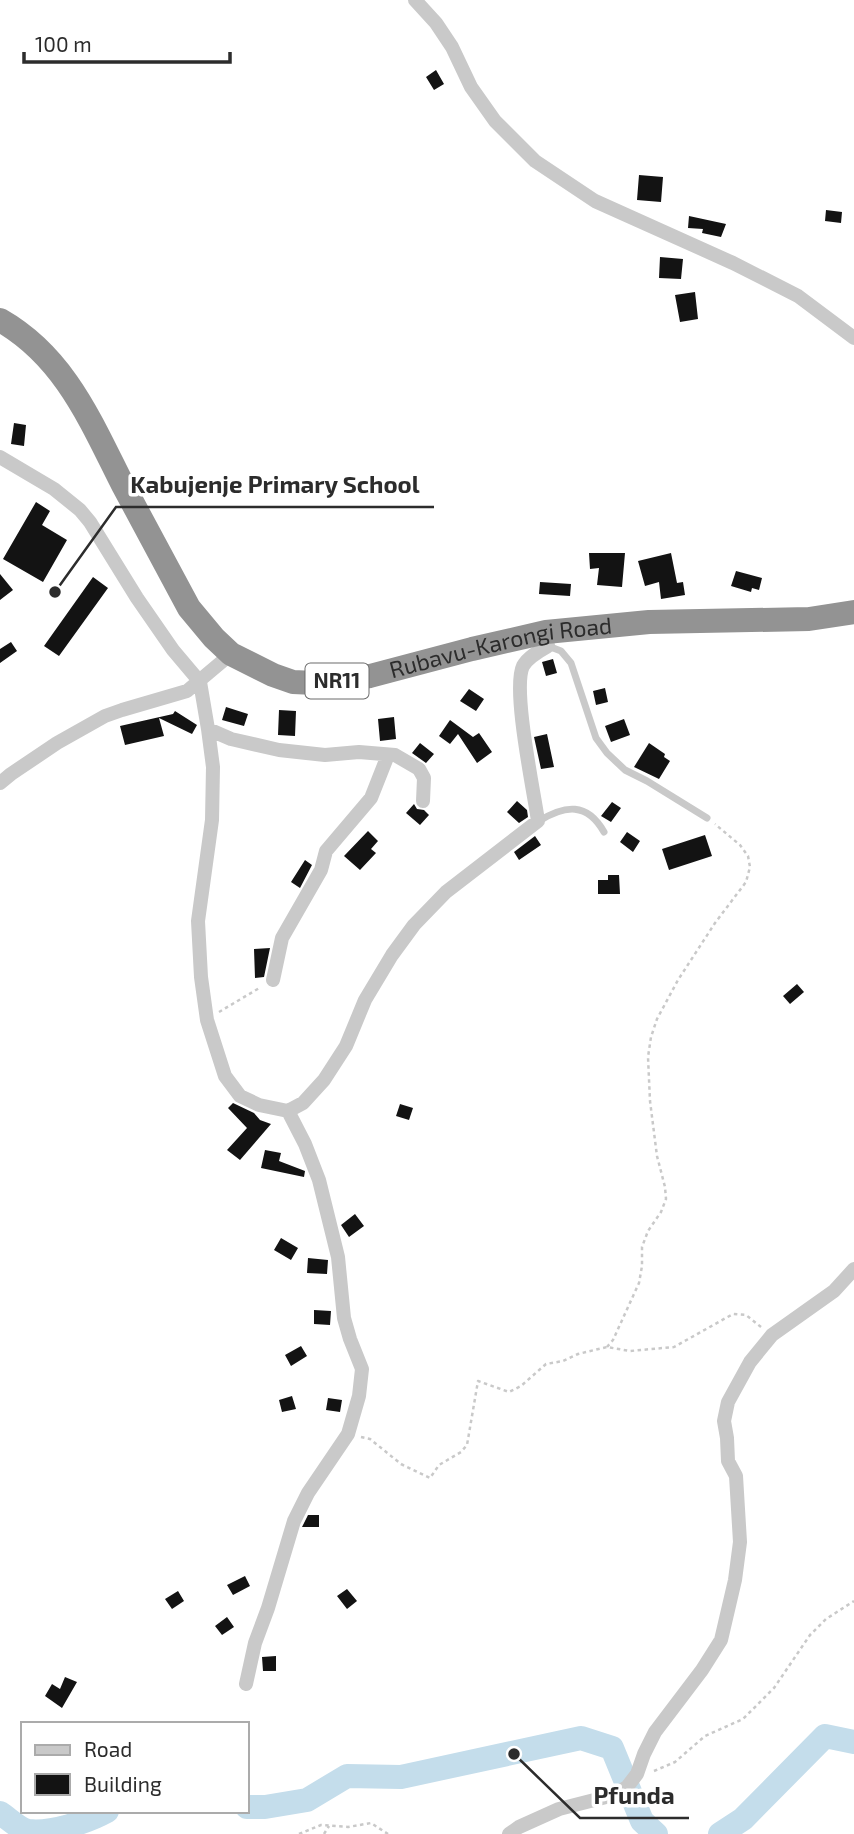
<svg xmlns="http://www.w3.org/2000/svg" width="854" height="1834" font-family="'Exo 2',sans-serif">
  <rect width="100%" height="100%" fill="#fff"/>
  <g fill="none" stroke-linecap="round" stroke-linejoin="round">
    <path stroke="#c4ddeb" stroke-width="24" d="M247,1807H265L307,1800L347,1776L401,1777L581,1738L612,1748L642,1821L656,1834
      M0,1813C8,1818 19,1829 28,1831C50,1834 87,1822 107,1811
      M720,1834L743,1819L825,1736L854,1742"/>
  </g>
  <path fill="#131313" d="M436,70L444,84L434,90L426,77Z
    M639,175L663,177L661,202L637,200Z
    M826,210L842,212L841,223L825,221Z
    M689,216L726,224L721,237L702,233L703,229L688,228Z
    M660,257L683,259L681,279L659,278Z
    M695,292L698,319L680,322L675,295Z
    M14,423L26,425L24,446L11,444Z
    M36,502L50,511L42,525L67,540L43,582L3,559Z
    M589,553H625L622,587L597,585L599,568L590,569Z
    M671,553L677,583L683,582L685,595L661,599L659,582L645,586L638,561Z
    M736,571L762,578L759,590L752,588L751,592L731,586Z
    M0,574L13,590L0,600Z
    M93,577L108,588L59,656L44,646Z
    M540,582L571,584L570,596L539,594Z
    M11,642L17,651L0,663V649Z
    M553,659L557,673L546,676L542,662Z
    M605,688L608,702L596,705L593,691Z
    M469,689L484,699L476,711L460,701Z
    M226,707L248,714L244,726L222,720Z
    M279,710L296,711L295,736L278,735Z
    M175,711L197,725L192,734L159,718L164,736L125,745L120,726L173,714Z
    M394,717L396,739L380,741L378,719Z
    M624,719L630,735L611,742L605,726Z
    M450,720L473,737L479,733L492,752L477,763L458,734L450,744L439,736Z
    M547,734L554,767L541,769L534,737Z
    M420,743L434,754L426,763L412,753Z
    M649,743L665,754L664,757L670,761L659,779L634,767Z
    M517,801L527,810L528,817L519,823L507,812Z
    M612,802L621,808L611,822L601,816Z
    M414,804L417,809L424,810L429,815L420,825L406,813Z
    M368,831L378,841L371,849L376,853L360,870L344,856Z
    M627,832L640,841L633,852L620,842Z
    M705,835L712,856L669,870L662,849Z
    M535,836L541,845L519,860L514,852Z
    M305,860L312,865L300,888L291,882Z
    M608,875H619L620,894H598V880H608Z
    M270,948L264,977L255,978L254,949Z
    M797,984L804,992L790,1004L783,996Z
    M233,1103L254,1113L260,1120L271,1124L240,1160L227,1150L247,1128L228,1108Z
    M400,1104L413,1108L409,1120L396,1116Z
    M265,1150L281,1153L279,1161L305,1171L304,1177L261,1168Z
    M355,1214L364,1226L349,1237L341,1225Z
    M281,1238L298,1248L291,1260L274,1250Z
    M308,1258L328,1260L327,1274L307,1273Z
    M314,1310L331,1311L330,1325L314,1324Z
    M301,1346L307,1356L291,1366L285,1355Z
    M292,1396L296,1409L282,1412L279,1400Z
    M328,1398L342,1400L340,1412L326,1410Z
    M308,1515H319V1527H302Z
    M245,1576L250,1586L233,1595L227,1585Z
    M347,1589L357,1601L347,1609L337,1596Z
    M178,1591L184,1601L172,1609L165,1599Z
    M227,1617L234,1627L222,1635L215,1626Z
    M276,1656V1671H263L262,1657Z
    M65,1677L77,1682L62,1708L45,1696L52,1684L60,1689Z"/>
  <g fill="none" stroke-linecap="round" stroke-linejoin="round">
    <path stroke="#c9c9c9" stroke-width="2.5" stroke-dasharray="3.5 3.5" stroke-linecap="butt" d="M219,1012L261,987
      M607,1347L613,1340L639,1283L642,1266V1247L648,1231L661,1212L666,1199L665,1187L657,1156L650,1101L648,1057L651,1037L657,1019L678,980L715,923L746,882L750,867L748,856L740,845L715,824
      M361,1437L370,1439L401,1464L430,1478L439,1465L461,1452L467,1445L478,1381L509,1392L521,1386L546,1364L563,1361L578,1354L607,1347L630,1351L674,1347L733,1314L746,1315L761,1327
      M654,1771L675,1762L705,1736L743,1719L774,1688L810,1635L826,1619L854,1601
      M299,1834L321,1825L348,1827L371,1823L388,1834
      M324,1834L329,1826"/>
    <path stroke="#c9c9c9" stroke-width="7" d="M548,646L561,651L571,663L596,738L607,753L625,770L647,781L707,818
      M539,821C565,805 587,802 604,832"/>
    <path stroke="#c9c9c9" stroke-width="14" d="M415,0L436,23L452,47L471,87L495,121L535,161L595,201L733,263L798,296L854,338
      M0,457L54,489L80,510L90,522L137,598L173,650L200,682L208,729L213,767L212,820L198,921L201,977L207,1020L225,1076L240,1096L259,1105L288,1111L305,1144L319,1180L338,1257L344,1318L350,1339L362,1369L359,1396L348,1434L308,1493L294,1521L268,1608L255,1643L246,1684
      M208,729L231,739L279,750L325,755L359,752L395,755L419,769L424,778L423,801
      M0,783L11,774L57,743L105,716L122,710L187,691L231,654
      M273,980L282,938L321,870L326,851L371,798L388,755
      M288,1111L303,1103L324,1080L346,1046L365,1000L392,955L414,925L446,892L538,821C534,792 512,689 523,666C528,657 539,651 548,646L546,632
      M509,1834L519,1827L559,1809L614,1795L627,1787L637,1774L644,1754L655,1732L702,1670L721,1640L735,1580L740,1542L736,1476L728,1461L727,1438L724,1421L728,1402L750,1362L772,1335L834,1291L854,1269"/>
    <path stroke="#939393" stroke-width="24" id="s1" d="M0,320C65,357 91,422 123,485C145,526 167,567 189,608L214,638L231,654L273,675L293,682L315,683L370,676L472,649L546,632L649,622L809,619L854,612"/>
  </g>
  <g text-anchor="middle" stroke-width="7" stroke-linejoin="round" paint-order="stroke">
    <rect fill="#fff" stroke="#6b6b6b" stroke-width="2" x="305.5" y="663.5" width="63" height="35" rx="5"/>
    <g font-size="21" font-weight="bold" fill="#2c2c2c">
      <text x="337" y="688">NR11</text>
    </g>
    <g font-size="23" fill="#2c2c2c" stroke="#fff">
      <text dy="8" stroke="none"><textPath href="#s1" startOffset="691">Rubavu-Karongi Road</textPath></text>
    </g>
  </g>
  <path fill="none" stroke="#2c2c2c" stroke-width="2.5" d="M55 592L116 507H434M514 1754L580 1818H689"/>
  <g fill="#2c2c2c" stroke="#fff" stroke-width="2.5">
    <circle cx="55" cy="592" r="7"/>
    <circle cx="514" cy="1754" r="7"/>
  </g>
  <g font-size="24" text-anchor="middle" font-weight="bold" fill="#2c2c2c" stroke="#fff" stroke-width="7" stroke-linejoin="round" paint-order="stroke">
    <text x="275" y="493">Kabujenje Primary School</text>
    <text x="634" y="1804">Pfunda</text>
  </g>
  <rect x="21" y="1722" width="228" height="91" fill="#ffffff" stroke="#ababab" stroke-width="2"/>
  <rect x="35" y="1745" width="35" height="10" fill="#c9c9c9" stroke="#ababab" stroke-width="2"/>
  <text x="84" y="1757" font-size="21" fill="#2c2c2c">Road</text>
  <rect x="35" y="1774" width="35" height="21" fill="#131313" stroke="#ababab" stroke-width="2"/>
  <text x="84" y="1792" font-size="21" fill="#2c2c2c">Building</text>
  <path d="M24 52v10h206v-10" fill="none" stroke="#2c2c2c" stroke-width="3.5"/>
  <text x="35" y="52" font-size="21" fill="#2c2c2c" stroke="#ffffff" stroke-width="5" paint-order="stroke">100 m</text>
</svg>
